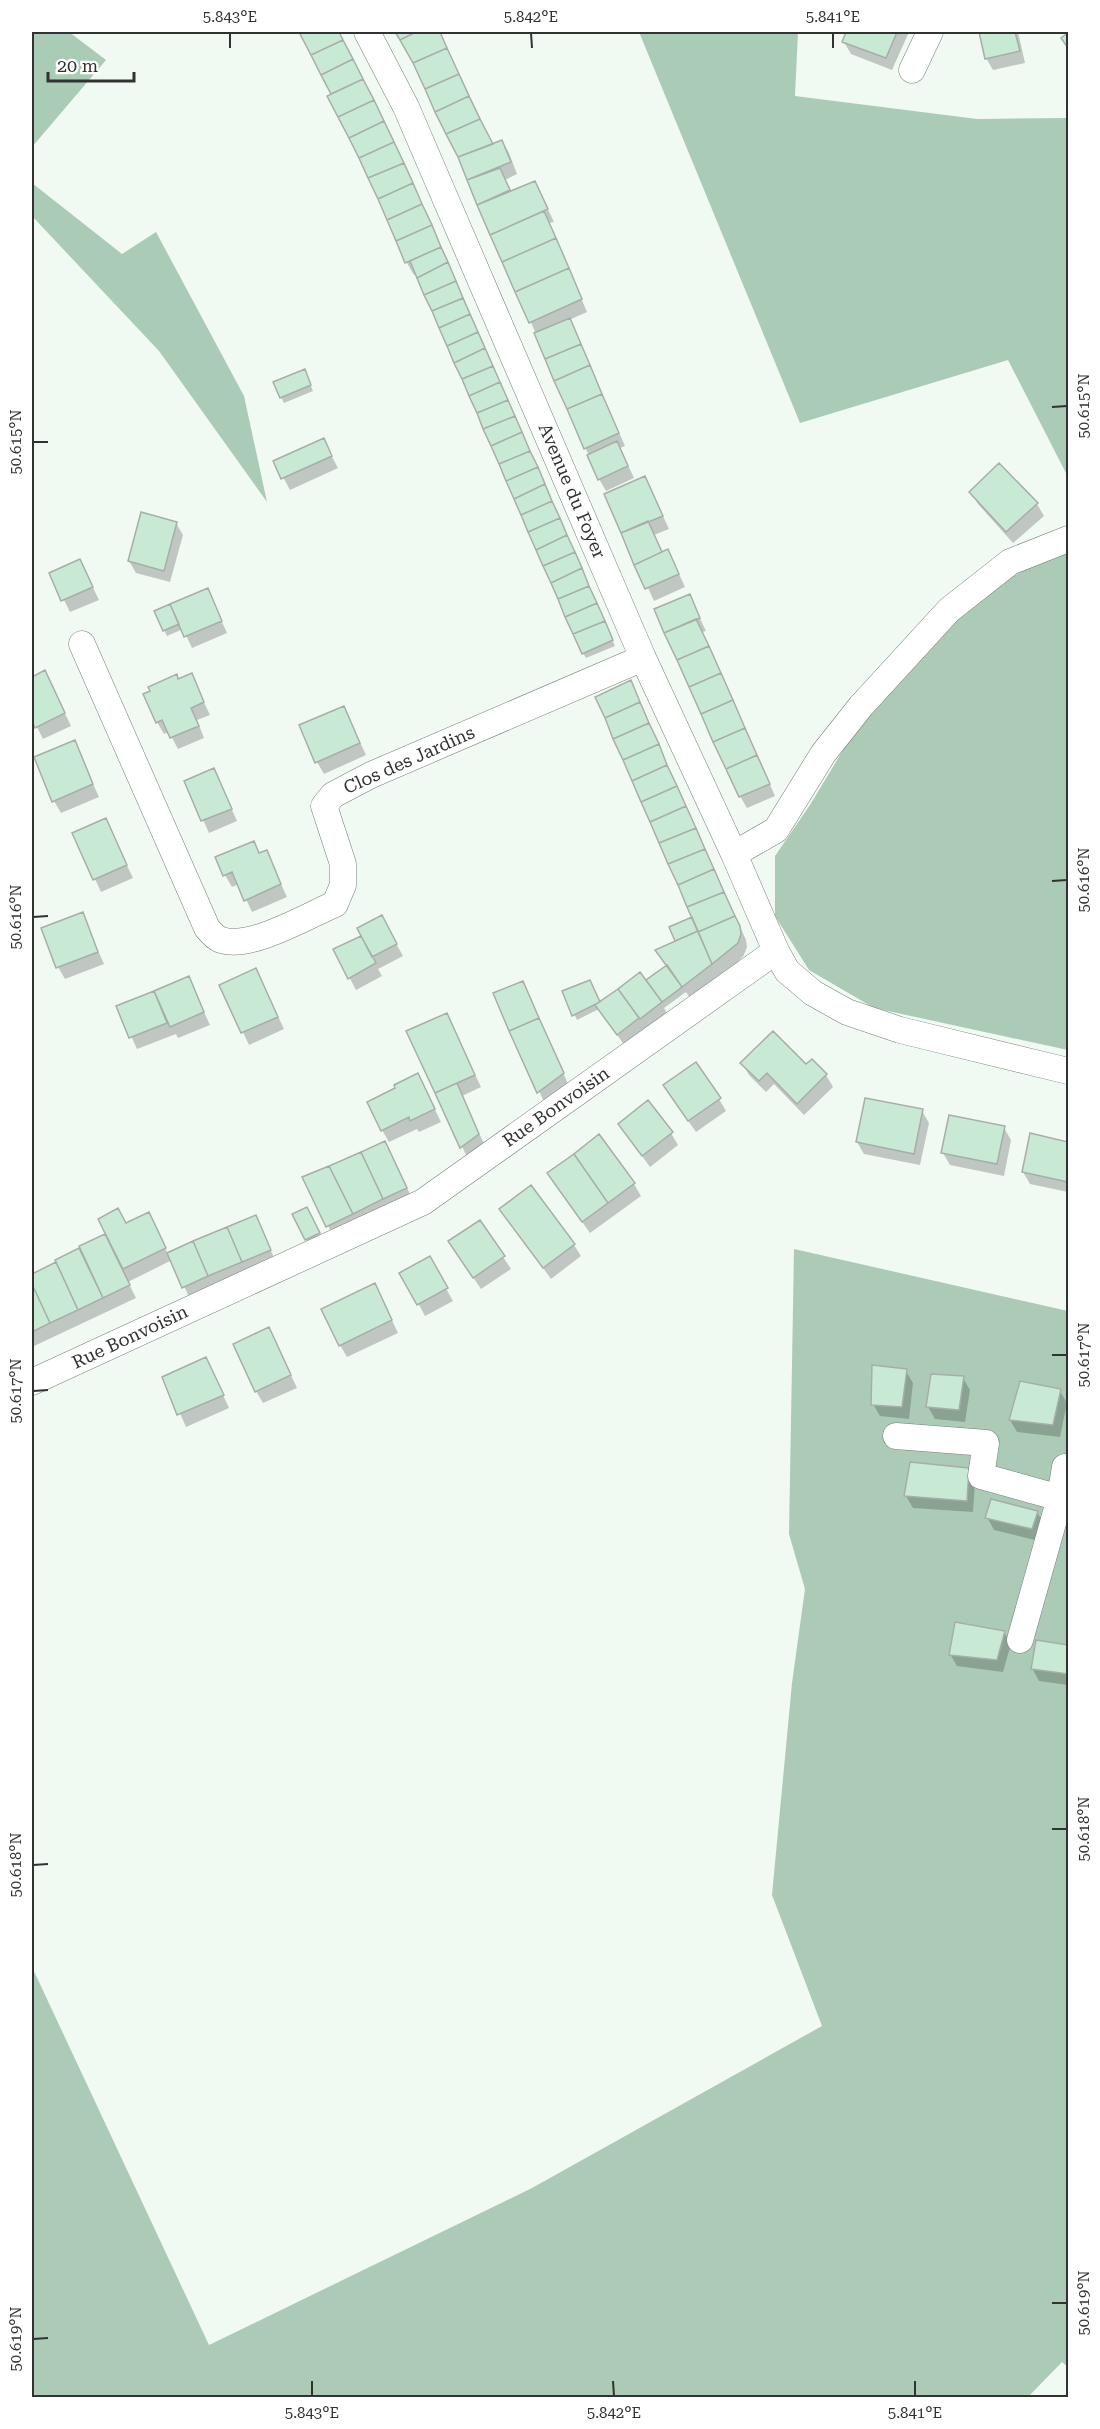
<svg xmlns="http://www.w3.org/2000/svg" width="1100" height="2429" font-family="'Roboto Serif',serif">
  <rect width="100%" height="100%" fill="#f1f9f3"/>
  <path fill="#accbb7" d="M1068,545V1050L874,1008L809,970L775,916V856L810,805L875,697L983,594Z
    M794,1249L1068,1311V2367L1062,2362L1028,2397H32V1967L209,2345L532,2188L822,2026L772,1895L792,1683L805,1589L789,1534Z"/>
  <path fill="#aacbb5" d="M32,32H69L106,60L32,147Z
    M639,32H798L795,96L977,119L1068,118V477L1008,360L800,423Z
    M32,183L122,254L156,232L244,396L267,502L159,351L32,216Z"/>
  <path fill="#0003" d="M301,32H337L366,87L438,239L615,646L586,658L583,653L417,273L414,275L407,263L333,95Z
    M396,32H439L493,145L502,141L509,153L517,174L505,180L510,191L541,195L554,222L549,223L587,312L569,320L625,446L620,448L634,478L606,491L599,479L459,157L414,62Z
    M848,32H909L892,70L851,54L844,42Z
    M980,32H1018L1025,63L993,70L986,58Z
    M307,377L313,391L284,403L281,397Z
    M323,440L338,468L290,490L275,462Z
    M999,465L1037,504L1044,516L1013,543L978,504L971,492Z
    M645,477L669,529L654,535L662,554L674,563L685,587L654,601L606,495Z
    M176,523L183,535L170,582L136,573L129,561Z
    M80,561L99,600L70,612L51,574Z
    M207,589L227,633L192,648L183,629L167,636L164,630Z
    M689,596L706,631L702,632L775,796L747,808L740,796Z
    M45,672L71,726L43,739L32,717V679Z
    M191,675L210,715L197,720L204,738L178,749L169,732L164,734L157,722L152,691Z
    M630,682L746,940L747,947L744,955L737,963L690,998L686,992L664,1008L668,1015L625,1046L599,1009L577,1020L564,992L600,1004L640,974L646,982L667,966L678,942L671,928L694,918Z
    M344,708L366,755L324,774L317,762Z
    M74,742L99,797L61,813L54,801Z
    M214,770L237,821L209,833L186,782Z
    M105,820L133,878L101,892L74,833Z
    M266,851L287,897L252,912L239,884L232,887L225,875Z
    M82,914L104,964L65,979L58,967Z
    M388,929L403,956L378,969L382,976L356,990L335,950Z
    M188,978L210,1025L178,1038L176,1034L137,1049L118,1007Z
    M262,982L284,1029L249,1045L221,986Z
    M523,983L569,1086L545,1104L495,994Z
    M446,1014L481,1087L462,1096L485,1146L468,1159L436,1092Z
    M742,1063L806,1067L826,1075L833,1087L804,1115L774,1084L766,1092L749,1075Z
    M418,1075L441,1122L419,1132L417,1129L389,1142L382,1130L396,1089Z
    M672,1098L719,1099L726,1111L696,1132Z
    M922,1111L929,1123L920,1165L864,1154L857,1142Z
    M619,1124L671,1133L678,1145L650,1167Z
    M1004,1128L1011,1140L1004,1176L950,1165L943,1153Z
    M1031,1135L1068,1143V1192L1030,1184L1023,1172Z
    M385,1143L413,1200L335,1238L328,1226Z
    M634,1184L641,1196L590,1233L556,1185Z
    M501,1209L574,1245L581,1256L551,1279Z
    M310,1214L322,1239L310,1245L306,1239Z
    M255,1216L276,1262L190,1299L172,1260L128,1282L136,1298L32,1347V1275L58,1263L57,1261L126,1225L155,1226L168,1254Z
    M480,1222L511,1269L481,1289L457,1253Z
    M429,1258L453,1301L425,1316L402,1273Z
    M381,1297L398,1333L347,1357L340,1345Z
    M275,1341L297,1388L263,1403L256,1391Z
    M212,1371L229,1408L186,1427L164,1377Z
    M906,1371L913,1383L909,1419L880,1416L873,1404Z
    M963,1378L970,1390L965,1422L935,1419L928,1407Z
    M1060,1391L1067,1403L1060,1437L1017,1432L1010,1420Z
    M968,1470L975,1482L973,1512L913,1508L906,1496Z
    M1037,1512L1044,1524L1039,1541L994,1530L987,1517Z
    M1004,1632L1011,1644L1003,1672L957,1666L950,1654Z
    M1037,1642L1068,1646V1685L1039,1681L1032,1668Z"/>
  <path fill="#c8ead4" stroke="#a7aea9" stroke-width="1.5" d="M307,32H339L343,40L311,55L300,34Z
    M395,32H416L400,40Z
    M416,32H440L447,48L413,63L400,40Z
    M846,32H897L886,58L842,42Z
    M979,32H1015L1020,51L985,59Z
    M1068,33V48L1061,38Z
    M343,40L353,59L321,75L311,55Z
    M447,48L459,74L425,89L413,63Z
    M353,59L363,79L331,94L321,75Z
    M459,74L469,96L435,112L425,89Z
    M363,79L374,100L338,117L327,96Z
    M469,96L480,119L446,134L435,112Z
    M374,100L384,121L349,138L338,117Z
    M480,119L493,144L458,157L446,134Z
    M384,121L394,142L359,158L349,138Z
    M502,140L511,162L467,180L458,157Z
    M394,142L404,163L368,178L359,158Z
    M404,163L413,183L378,199L368,178Z
    M500,168L510,190L477,205L467,180Z
    M535,181L548,209L490,235L477,205Z
    M413,183L422,204L387,220L378,199Z
    M422,204L432,225L396,241L387,220Z
    M544,211L556,238L502,262L490,235Z
    M432,225L441,247L405,263L396,241Z
    M556,238L569,268L515,292L502,262Z
    M441,247L448,262L417,278L410,261Z
    M448,262L456,281L424,295L417,278Z
    M569,268L582,299L529,323L515,292Z
    M456,281L463,298L432,311L424,295Z
    M463,298L470,314L439,328L432,311Z
    M470,314L478,332L447,346L439,328Z
    M570,318L581,344L545,359L534,333Z
    M478,332L485,348L454,363L447,346Z
    M581,344L590,365L554,381L545,359Z
    M485,348L493,366L462,379L454,363Z
    M590,365L602,394L567,409L554,381Z
    M493,366L500,382L469,396L462,379Z
    M305,369L311,385L280,398L273,382Z
    M500,382L508,400L477,413L469,396Z
    M602,394L619,433L584,449L567,409Z
    M508,400L515,416L483,429L477,413Z
    M515,416L522,432L491,446L483,429Z
    M522,432L530,451L499,464L491,446Z
    M324,438L332,456L281,479L273,461Z
    M617,441L628,466L598,480L587,455Z
    M530,451L538,467L506,481L499,464Z
    M999,463L1038,503L1006,532L969,492Z
    M538,467L545,484L514,499L506,481Z
    M645,476L663,516L621,533L604,494Z
    M545,484L552,501L521,515L514,499Z
    M552,501L560,518L528,532L521,515Z
    M141,512L177,522L164,571L128,561Z
    M560,518L567,535L536,550L528,532Z
    M648,521L662,552L634,565L621,533Z
    M567,535L575,552L543,566L536,550Z
    M668,549L679,574L645,589L634,565Z
    M575,552L582,568L551,583L543,566Z
    M80,559L93,587L61,601L49,573Z
    M582,568L589,586L558,599L551,583Z
    M589,586L597,603L565,617L558,599Z
    M208,588L222,621L184,637L170,604Z
    M690,594L700,618L664,633L654,609Z
    M597,603L605,621L573,634L565,617Z
    M170,604L179,624L163,631L154,611Z
    M696,619L709,646L677,660L664,633Z
    M605,621L613,640L582,654L573,634Z
    M709,646L721,673L689,687L677,660Z
    M45,670L65,713L35,728L32,721V677Z
    M192,673L204,702L191,708L199,726L170,738L162,720L156,723L143,694L150,691L148,687L177,674L178,679Z
    M721,673L733,700L701,714L689,687Z
    M631,680L640,702L605,718L595,697Z
    M733,700L745,728L713,742L701,714Z
    M640,702L649,723L613,739L605,718Z
    M344,706L360,743L315,763L299,725Z
    M649,723L659,744L623,760L613,739Z
    M745,728L757,755L726,769L713,742Z
    M75,740L93,784L52,802L34,757Z
    M659,744L667,765L632,781L623,760Z
    M757,755L770,784L739,797L726,769Z
    M667,765L677,786L641,802L632,781Z
    M214,768L232,809L201,821L184,781Z
    M677,786L686,806L650,822L641,802Z
    M686,806L696,828L659,843L650,822Z
    M106,818L127,865L93,880L72,833Z
    M696,828L705,849L668,864L659,843Z
    M254,841L259,853L267,850L281,884L244,901L232,872L223,876L215,857Z
    M705,849L714,869L678,885L668,864Z
    M714,869L724,892L687,907L678,885Z
    M724,892L735,916L698,932L687,907Z
    M83,912L98,952L56,968L41,928Z
    M382,915L397,944L372,957L357,928Z
    M735,916L740,926L741,934L738,943L712,964L698,932Z
    M692,917L698,931L675,941L669,927Z
    M698,931L712,964L682,987L655,950Z
    M361,936L376,963L348,979L333,949Z
    M667,965L682,987L662,1002L646,980Z
    M256,968L278,1017L241,1033L219,985Z
    M640,972L662,1002L640,1019L618,989Z
    M189,976L204,1012L170,1027L154,991Z
    M590,980L600,1002L572,1016L562,991Z
    M523,981L539,1018L509,1031L493,993Z
    M618,989L639,1018L617,1035L595,1005Z
    M154,991L167,1023L129,1038L116,1006Z
    M447,1013L475,1075L435,1093L406,1031Z
    M539,1018L564,1073L537,1093L509,1031Z
    M773,1031L806,1064L812,1059L827,1074L797,1104L767,1073L759,1081L740,1063Z
    M696,1062L721,1098L688,1121L663,1085Z
    M418,1073L435,1109L410,1121L409,1117L381,1131L367,1102L395,1088L394,1085Z
    M457,1083L479,1134L460,1148L435,1093Z
    M865,1098L923,1109L914,1154L856,1142Z
    M648,1100L673,1132L642,1156L618,1124Z
    M949,1115L1005,1126L997,1164L941,1153Z
    M1030,1133L1068,1142V1182L1022,1172Z
    M599,1134L635,1183L608,1203L574,1154Z
    M385,1141L407,1188L383,1199L361,1152Z
    M361,1152L383,1199L353,1214L329,1166Z
    M574,1154L608,1203L582,1222L547,1173Z
    M329,1166L353,1214L326,1227L302,1177Z
    M531,1185L575,1244L543,1268L499,1209Z
    M307,1207L320,1233L305,1240L292,1214Z
    M118,1208L126,1223L149,1212L166,1248L123,1269L98,1219Z
    M256,1215L271,1250L242,1262L227,1227Z
    M480,1220L505,1256L473,1278L448,1241Z
    M227,1227L242,1262L208,1276L193,1241Z
    M105,1234L130,1285L103,1298L79,1246Z
    M193,1241L208,1276L182,1288L167,1253Z
    M79,1248L103,1298L78,1310L55,1260Z
    M430,1256L448,1288L417,1305L399,1273Z
    M56,1262L78,1310L50,1323L32,1284V1274Z
    M375,1283L392,1320L339,1346L321,1309Z
    M32,1284L50,1323L32,1332Z
    M269,1327L291,1375L255,1392L233,1344Z
    M206,1357L224,1395L177,1415L162,1377Z
    M872,1365L907,1369L902,1407L871,1405Z
    M931,1374L964,1376L959,1410L926,1407Z
    M1020,1381L1061,1389L1053,1425L1009,1420Z
    M910,1462L969,1468L967,1501L904,1496Z
    M991,1499L1038,1511L1032,1529L985,1518Z
    M955,1622L1005,1631L997,1660L949,1655Z
    M1036,1640L1068,1645V1674L1031,1669Z"/>
  <g fill="none" stroke-linecap="round" stroke-linejoin="round">
    <defs>
      <path id="street" d="M367,32L406,107L643,658L734,854L776,951L787,971L813,993L847,1012L900,1030L1068,1071
        M912,70L930,32
        M82,644L207,928C211,933 216,938 221,940C250,950 307,916 335,904L343,885V864L324,806L333,795L371,775L643,658
        M734,854L776,830L823,754L861,706L949,610L1010,562L1068,539
        M32,1382L423,1202L776,951
        M896,1436L986,1443L981,1476L1060,1498L1065,1467L1068,1468
        M1020,1640L1060,1498"/>
    </defs>
    <use href="#street" stroke="#777e79" stroke-width="27"/>
    <use href="#street" stroke="#fff" stroke-width="26"/>
  </g>
  <path fill="none" stroke="#303331" stroke-width="2" d="M230,33V48M531,33L532,48M833,33V48M1052,407L1067,406M33,442H48M1052,881L1067,880M33,917L48,916M1052,1355H1067M33,1391L48,1390M1052,1829H1067M33,1865L48,1864M1052,2303H1067M33,2339L48,2338M312,2381V2396M613,2381L614,2396M915,2381V2396"/>
  <g text-anchor="middle" stroke-width="4.5" stroke-linejoin="round" paint-order="stroke">
    <g font-size="18" fill="#303331" stroke="#fff">
      <text transform="translate(572 491) rotate(67)" y="6">Avenue du Foyer</text>
      <text transform="translate(409 760) rotate(-24)" y="6">Clos des Jardins</text>
      <text transform="translate(556 1107) rotate(-35)" y="6">Rue Bonvoisin</text>
      <text transform="translate(130 1337) rotate(-25)" y="6">Rue Bonvoisin</text>
    </g>
  </g>
  <rect width="1100" height="2429" fill="none" stroke="#ffffff" stroke-width="66"/>
  <path d="M48 72v9h86v-9" fill="none" stroke="#303331" stroke-width="3"/>
  <text x="57" y="72" font-size="18" fill="#303331" stroke="#ffffff" stroke-width="4.5" paint-order="stroke">20 m</text>
  <rect x="33" y="33" width="1034" height="2363" fill="none" stroke="#303331" stroke-width="2"/>
  <g font-size="15" text-anchor="middle" fill="#303331">
    <text x="230" y="22">5.843°E</text>
    <text x="531" y="22">5.842°E</text>
    <text x="833" y="22">5.841°E</text>
    <text transform="translate(1084 406) rotate(-90)" y="5">50.615°N</text>
    <text transform="translate(16 442) rotate(-90)" y="5">50.615°N</text>
    <text transform="translate(1084 880) rotate(-90)" y="5">50.616°N</text>
    <text transform="translate(16 917) rotate(-90)" y="5">50.616°N</text>
    <text transform="translate(1084 1355) rotate(-90)" y="5">50.617°N</text>
    <text transform="translate(16 1391) rotate(-90)" y="5">50.617°N</text>
    <text transform="translate(1084 1829) rotate(-90)" y="5">50.618°N</text>
    <text transform="translate(16 1865) rotate(-90)" y="5">50.618°N</text>
    <text transform="translate(1084 2303) rotate(-90)" y="5">50.619°N</text>
    <text transform="translate(16 2339) rotate(-90)" y="5">50.619°N</text>
    <text x="312" y="2418">5.843°E</text>
    <text x="614" y="2418">5.842°E</text>
    <text x="915" y="2418">5.841°E</text>
  </g>
</svg>
